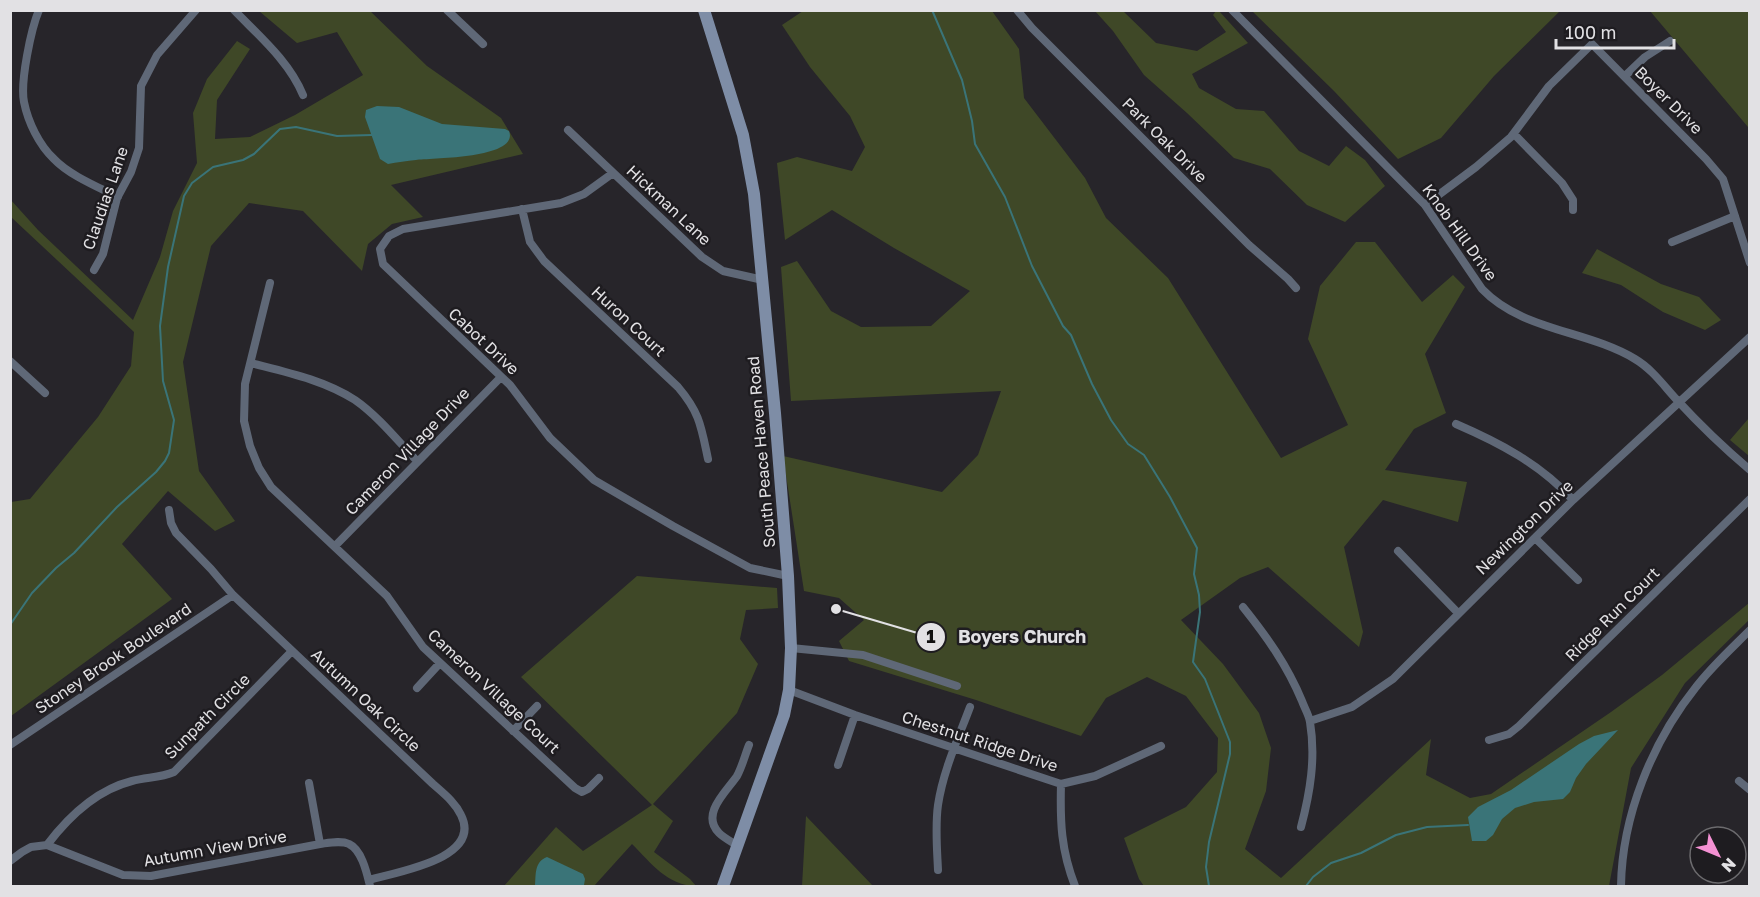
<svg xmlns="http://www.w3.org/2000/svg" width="1760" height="897" font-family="'Golos Text',sans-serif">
  <rect width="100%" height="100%" fill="#27252a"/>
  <path fill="#3f4827" d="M259,11H370L427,66L501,118L523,154L391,185L423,217L392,224L368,244L362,271L303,211L249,203L211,246L183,362L199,471L235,521L215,531L168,491L122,544L172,599L11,716V502L30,499L98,417L131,366L134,332L11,217L10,199L38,230L133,320L160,257L173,211L197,163L193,113L207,79L237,41L250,49L217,100L215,139L250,137L295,115L363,75L337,32L297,43Z
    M803,11H992L1019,49L1024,98L1085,178L1106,218L1168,278L1281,458L1348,425L1308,339L1320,286L1356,242H1375L1422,302L1453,275L1465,287L1425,354L1446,413L1414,429L1385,470L1467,482L1458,522L1383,500L1344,547L1363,632L1359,647L1268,567L1240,578L1181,620L1223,664L1259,713L1271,748L1266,791L1245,849L1281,878L1431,739L1426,775L1470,798L1491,794L1611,712L1662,675L1749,603V620L1685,683L1631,768L1609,886H1144L1139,879L1124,838L1186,807L1217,772L1218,738L1186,696L1147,677L1106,698L1081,736L976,700L849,661L839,641L864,620L839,598L804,591L783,456L942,492L978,455L1001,391L791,401L781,267L797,261L831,311L861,327L931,326L970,291L894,248L832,210L785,240L777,163L797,157L852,171L865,147L850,116L810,67L782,25Z
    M1095,11H1123L1156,43L1197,51L1226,32L1213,15L1216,11H1219L1248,43L1192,74L1199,88L1236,109L1264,111L1299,151L1329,166L1346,146L1365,160L1385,186L1345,222L1307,205L1270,169L1234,158L1187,113L1144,75L1113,31Z
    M1252,11H1560L1494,76L1441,138L1398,159L1334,91Z
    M1650,11H1749V128L1748,127Z
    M1597,249L1661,284L1699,297L1721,320L1705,330L1663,312L1621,285L1582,273Z
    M1749,418V456L1730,440Z
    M637,576L777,588L778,608L746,610L740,639L758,664L737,713L653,804L673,821L654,852L690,879L696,886C668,886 651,863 632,844L594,886H504L556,827L583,851L652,805L521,677Z
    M806,816L873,886H802Z"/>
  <path fill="#3a7478" d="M377,106L399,107L442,124L505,129L509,131C520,159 431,158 416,160C407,161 397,162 388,164L380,159L365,117L366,110Z
    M1618,730L1586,764L1576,778L1570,792L1563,799L1534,802L1515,808L1502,819L1493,835L1486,841H1472L1468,817L1478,807L1511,790L1579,744L1594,736Z
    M547,857L583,874L585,879L584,885L535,886C536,875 534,862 547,857Z"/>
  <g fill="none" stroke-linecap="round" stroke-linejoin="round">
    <path stroke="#3a7478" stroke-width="2" d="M932,10L962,80L972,121L975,144L1005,197L1032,266L1063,326L1071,335L1092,384L1111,420L1128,444L1144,455L1170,497L1197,548L1194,574L1199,595L1200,612L1193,662L1205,679L1230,742V754L1209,842L1206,867L1209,886
      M10,625L32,593L56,568L74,553L117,507L156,472L165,461L169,453L174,420L163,381L160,326L168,267L184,196L192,183L213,167L243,160L254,154L280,129L296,127L337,136L372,135
      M1306,886L1313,877L1331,863L1361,853L1396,835L1427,827L1468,825"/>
    <path stroke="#5f6877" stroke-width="8" d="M39,10C31,29 20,82 24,102C28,122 39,145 54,159C69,175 98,187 118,197
      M234,10C259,36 289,61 303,95
      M447,10L483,44
      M1017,10L1032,28L1249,245L1288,279L1296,288
      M1232,10L1425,205L1482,289C1522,331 1587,330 1635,359C1652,369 1664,386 1677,400C1700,425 1724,448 1750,470
      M1625,76L1645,57L1670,41
      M568,130L702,257L723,271L763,280
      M1514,134L1562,183L1573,200V210
      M613,173L584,194L561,203L403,229L389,236L380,249L383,264L510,385L550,438L594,480L673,526L750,568L788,576
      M1425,205L1476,167L1511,137L1549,86L1592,44L1706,159L1723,179L1750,263
      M522,209L530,242L544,261L678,387C700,413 701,426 708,459
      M1672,242L1735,216
      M94,270L103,254L117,198L131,172L139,148L141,86L157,55L196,10
      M270,283L245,384L244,421L250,446L259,468L271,487L387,596L423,647L575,788L582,792L588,789L599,778
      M10,361L45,393
      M251,363C286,372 324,380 355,400C378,416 398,441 417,461
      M1456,424C1500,443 1540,464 1573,500
      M169,510L171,523L176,533L211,569L233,595L433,784C443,793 455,802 461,815C483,859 396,872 369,880
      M1535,538L1578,580
      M335,546L501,377
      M1398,551L1458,613
      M1243,607C1267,637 1287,665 1302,701C1304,707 1309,715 1310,722C1316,758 1310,793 1301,827
      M791,648L863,655L957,686
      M417,688L440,663
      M789,690L855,715L1061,784L1095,776L1161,746
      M1310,721L1352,707L1393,679L1573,500L1750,337
      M513,731L537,706
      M1489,740L1509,734L1519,726L1750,499
      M10,745L233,595
      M838,765L855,715
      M1739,781L1750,790
      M309,783L320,844
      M1061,784C1060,822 1061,850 1075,886
      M47,845C69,816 96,790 132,781C147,777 160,778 174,772L292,651
      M738,846C732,842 724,838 719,833C700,814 727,791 737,776C742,767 745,755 749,745
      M10,861L22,852L31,847L47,845L123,875L151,876L320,844C328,843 341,840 349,844C362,850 367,874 370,886
      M938,870C937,848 935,826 938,805C943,771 958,739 970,707
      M1621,886C1622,816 1652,742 1696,687C1712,666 1731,649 1750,630"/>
    <path stroke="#7e8da6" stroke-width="12" d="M704,10L743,135L754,194L775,413L788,576L791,648L789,690L784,715L723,886"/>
  </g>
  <g text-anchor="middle" stroke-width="5" stroke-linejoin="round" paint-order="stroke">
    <g font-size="16" fill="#e2e1e4" stroke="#1e1c20">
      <text transform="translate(1669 100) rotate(45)" y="6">Boyer Drive</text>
      <text transform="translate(1165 140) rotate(45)" y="6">Park Oak Drive</text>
      <text transform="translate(105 198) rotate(-71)" y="6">Claudias Lane</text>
      <text transform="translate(669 205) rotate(43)" y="6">Hickman Lane</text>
      <text transform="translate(1460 232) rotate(54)" y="6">Knob Hill Drive</text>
      <text transform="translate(629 321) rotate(43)" y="6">Huron Court</text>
      <text transform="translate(484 341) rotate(43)" y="6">Cabot Drive</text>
      <text transform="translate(407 451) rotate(-46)" y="6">Cameron Village Drive</text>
      <text transform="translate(761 452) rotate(-95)" y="6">South Peace Haven Road</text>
      <text transform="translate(1524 527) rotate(-44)" y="6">Newington Drive</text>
      <text transform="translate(1612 614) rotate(-45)" y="6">Ridge Run Court</text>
      <text transform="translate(113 658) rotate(-34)" y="6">Stoney Brook Boulevard</text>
      <text transform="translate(494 691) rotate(43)" y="6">Cameron Village Court</text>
      <text transform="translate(366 700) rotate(43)" y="6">Autumn Oak Circle</text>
      <text transform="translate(207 716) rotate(-45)" y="6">Sunpath Circle</text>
      <text transform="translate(980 741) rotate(18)" y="6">Chestnut Ridge Drive</text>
      <text transform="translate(215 848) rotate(-10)" y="6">Autumn View Drive</text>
    </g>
  </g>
  <path fill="none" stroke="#e2e1e4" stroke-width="2" d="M836 609L931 637"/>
  <g fill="#e2e1e4" stroke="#1e1c20" stroke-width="2">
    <circle cx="836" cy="609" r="6"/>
    <circle cx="931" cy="637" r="15"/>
  </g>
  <g font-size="18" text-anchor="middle" font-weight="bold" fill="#111">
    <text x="931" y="643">1</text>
  </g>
  <g font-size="18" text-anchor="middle" font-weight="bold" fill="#e2e1e4" stroke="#1e1c20" stroke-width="5" stroke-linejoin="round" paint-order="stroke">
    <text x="1022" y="643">Boyers Church</text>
  </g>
  <rect width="1760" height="897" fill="none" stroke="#e2e1e4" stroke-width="24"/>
  <g transform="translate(1718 855) rotate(133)"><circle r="28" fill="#1e1c20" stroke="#6c6b6e" stroke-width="1.5"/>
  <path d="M0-4.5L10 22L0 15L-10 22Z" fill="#f491d3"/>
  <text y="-9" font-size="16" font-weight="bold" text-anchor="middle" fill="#e2e1e4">N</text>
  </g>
  <path d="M1556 39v9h118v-9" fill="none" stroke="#e2e1e4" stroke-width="3"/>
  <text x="1565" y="39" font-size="18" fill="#e2e1e4" stroke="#1e1c20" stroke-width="4.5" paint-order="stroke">100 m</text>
</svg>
